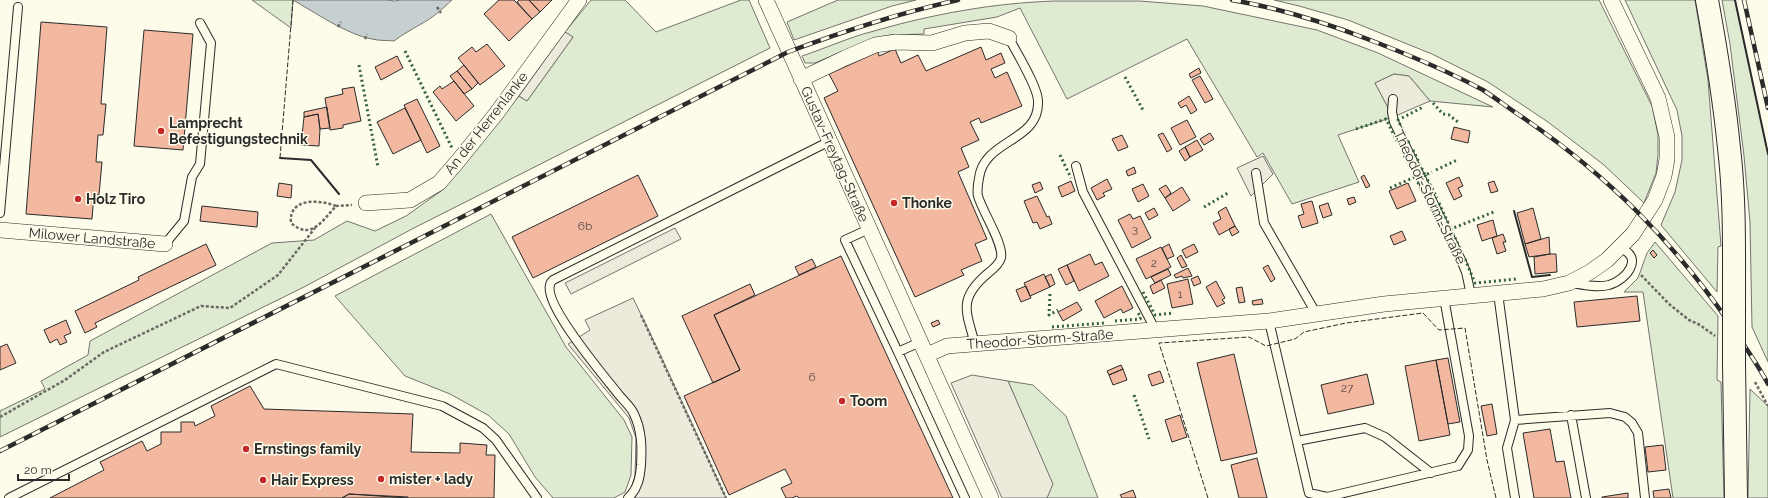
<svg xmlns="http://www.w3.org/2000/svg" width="1768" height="498" font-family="Raleway,sans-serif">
  <rect width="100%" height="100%" fill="#fdfbea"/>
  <path fill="#deebd1" stroke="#74746e" d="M252,0H293L291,28Z
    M591,0H625L656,32L741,0H749L770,48L412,229L304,287L0,437V411L45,389L41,381L88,355L90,341L272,243L314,240L347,221L375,231L406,216L441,191L519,96L527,101L573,37L565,32Z
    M838,0H916L892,6L794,40L787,22Z
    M1274,0H1599L1652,106L1658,135V155L1656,173L1644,203L1604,165L1548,122L1488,82L1432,54L1348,20L1299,6Z
    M1625,0H1695L1708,80L1721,246L1718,247L1717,292L1661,225L1675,192L1682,160V136L1677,110Z
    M1722,0H1735L1768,154V362L1752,327L1750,222L1744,156L1730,44Z
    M1055,1H1140L1203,6L1317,30L1378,53L1493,107L1430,101L1409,76L1394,74L1375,83L1393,117L1338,135L1359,182L1292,204L1263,153L1257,157L1187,39L1067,99L1020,8L997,17L924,29V34L890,35L872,39L815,63H805L802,56C826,48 850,37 874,31C933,14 994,3 1055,1Z
    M491,214L566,347L624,420L632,437L631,475L625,492L614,498H553L535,477L509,434L488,415L450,394L405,376L335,296Z
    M1655,242L1718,316L1717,380L1721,382L1724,498H1673L1643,292H1624L1638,278L1647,253Z
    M1008,381L1033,385L1066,416L1098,498H1047L1052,484Z
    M1750,389L1768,406V498H1748Z"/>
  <path fill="#eceadb" stroke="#74746e" d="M565,32L573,37L527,101L519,96Z
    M1394,74L1409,76L1430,101L1393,117L1375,83Z
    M1263,156L1273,174L1251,196L1237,168Z
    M675,228L681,239L571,294L565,283Z
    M633,298L659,352L726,498H623L629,494L635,476L636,438L629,418L568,344L590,330L585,320Z
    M972,375L1008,381L1053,484L1047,498H1002L951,383Z"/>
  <path fill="#c7d0d0" stroke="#74746e" d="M293,0H387L395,1L400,0H452C442,9 433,18 421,24C411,30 403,34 394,41C387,40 379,41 372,39C348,35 314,12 293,0Z"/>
  <path fill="#f2b8a0" stroke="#2b2b2b" d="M499,0H514L532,19L509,41L484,14Z
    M519,0H529L540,12L532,19L517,2Z
    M529,0H552L540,12Z
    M41,22L107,27L101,104H106L103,135H98L96,162H102L99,195L94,194L92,219L26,214Z
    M144,30L193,34L183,150L134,146Z
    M487,44L505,66L480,85L458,58L472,47L476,52Z
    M981,47L986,60L1001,53L1005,63L991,69L995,78L1007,72L1022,106L981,123L979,118L970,122L979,140L961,148L969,167L958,172L987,239L975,244L982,261L961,270L964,275L915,297L824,98L838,91L829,74L878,52L879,56L895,49L901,63L918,55L926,71Z
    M397,56L403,68L381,80L375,67Z
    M464,65L478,83L472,89L457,71Z
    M1199,68L1201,73L1191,78L1189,74Z
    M457,71L472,89L464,94L450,76Z
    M1200,76L1213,99L1205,103L1192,80Z
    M454,81L474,106L456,121L433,92L440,86L442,89Z
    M354,87L361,121L343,125V128L330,130L325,98L343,94L342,89Z
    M1189,96L1197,110L1191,114L1186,105L1181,108L1178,103Z
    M417,99L440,146L427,153L404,105Z
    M327,107L330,128L320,129L318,114L304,117V112Z
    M405,108L421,140L393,154L377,122Z
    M318,114L320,129L319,146L301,145L304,117Z
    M1187,120L1196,137L1180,145L1171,128Z
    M1454,127L1470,131L1468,143L1451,139Z
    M1163,133L1172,149L1167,152L1158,135Z
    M1210,133L1214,139L1204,145L1200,139Z
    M1122,135L1128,147L1118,151L1112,139Z
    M1197,140L1203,150L1190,157L1185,147Z
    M1185,147L1190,157L1185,161L1179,151Z
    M1134,167L1136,173L1128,176L1126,171Z
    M638,175L658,216L533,278L512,237Z
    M1364,175L1370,186L1366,188L1361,177Z
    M1459,177L1463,186L1458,188L1462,196L1454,200L1446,183Z
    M1107,179L1112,189L1103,193L1105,196L1097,200L1091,188Z
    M1071,181L1075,191L1062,197L1058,187Z
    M1494,181L1498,191L1491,193L1488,183Z
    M1040,182L1043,189L1035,193L1032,185Z
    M279,183L292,185L291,198L277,196Z
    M1408,183L1416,201L1397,209L1389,191Z
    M1143,184L1149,196L1138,202L1132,189Z
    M1166,185L1171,193L1165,198L1159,189Z
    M1182,187L1190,200L1173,211L1165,198Z
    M1037,196L1047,217L1049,216L1052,224L1040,229L1037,222L1033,223L1024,201Z
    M1354,197L1356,202L1349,205L1347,199Z
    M1312,201L1318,223L1302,228L1298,216L1304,214L1301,204Z
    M1328,203L1332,215L1323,218L1319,206Z
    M202,206L258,212L257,227L200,221Z
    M1226,207L1235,226L1219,235L1213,223L1221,219L1218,212Z
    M1154,208L1158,215L1149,220L1145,213Z
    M1533,208L1541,239L1525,244L1517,213Z
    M1130,214L1133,219L1140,216L1151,238L1132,248L1118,220Z
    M1493,220L1497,236L1482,241L1477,225Z
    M1235,226L1239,232L1232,236L1229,229Z
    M1402,231L1406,240L1394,245L1390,236Z
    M1503,234L1506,242H1503L1506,251L1497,254L1492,238Z
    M1549,237L1550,254L1529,257L1525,244Z
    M206,244L216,265L95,323L97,327L85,333L75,311L139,280L138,277Z
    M1169,244L1174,256L1167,259L1162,248Z
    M1194,244L1198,252L1186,258L1182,250Z
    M1161,247L1171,267L1146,279L1136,259Z
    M1653,250L1657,255L1654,258L1650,253Z
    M1090,254L1095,265L1102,262L1109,276L1079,291L1067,265Z
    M1550,254H1556L1557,272L1535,274L1534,257Z
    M1181,255L1187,266L1182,268L1177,258Z
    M841,256L953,498H799L797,496L792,498H786L781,488L792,483L785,469L729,495L684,396L740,370L714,315Z
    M812,259L816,267L799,275L795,267Z
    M1067,265L1074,281L1066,285L1058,269Z
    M1268,265L1275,279L1271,282L1263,268Z
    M1188,268L1192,276L1183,278L1182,276L1176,278L1174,275Z
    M1168,269L1171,275L1155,283L1151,277Z
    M1044,274L1050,287L1030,296L1024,283Z
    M1051,274L1055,284L1050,287L1045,277Z
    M1198,276L1201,283L1194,286L1191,279Z
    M1188,279L1193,304L1172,308L1167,284Z
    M1161,280L1165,288L1153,294L1150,286Z
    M1216,281L1225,298L1222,300L1225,303L1217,307L1206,287Z
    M750,284L755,295L714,315L740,370L713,383L682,316Z
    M1026,286L1031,298L1021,302L1016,290Z
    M1122,286L1133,308L1123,313L1121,309L1104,318L1095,301Z
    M1242,287L1245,302L1239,303L1236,288Z
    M1637,296L1640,321L1577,327L1574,302Z
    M1262,299L1263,304L1253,305L1252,301Z
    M1077,302L1082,310L1063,321L1058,312Z
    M66,320L71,333L64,336L67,342L60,345L57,339L50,343L44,330Z
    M938,320L940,324L933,327L931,323Z
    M7,344L16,363L0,370V347Z
    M1234,354L1257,453L1221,461L1197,363Z
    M1448,358L1460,422L1448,424L1436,360Z
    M1436,360L1450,435L1419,441L1405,366Z
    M1121,365L1123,369L1109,375L1107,371Z
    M1123,369L1127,380L1113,385L1109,375Z
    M1160,371L1164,382L1152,386L1148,375Z
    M1367,374L1374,404L1328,414L1321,385Z
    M250,386L264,409L413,414L411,452L460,453V443L487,445L486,455H495L494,498H408L349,494L342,498H50L104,470L100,462L142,441L147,451L161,444V432H181V422H194L195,426L215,416L211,406Z
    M1492,404L1497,434L1487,436L1481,406Z
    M1180,415L1187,437L1172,442L1165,420Z
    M1550,429L1556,462L1564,461L1571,498H1534L1523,433Z
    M1663,445L1666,470L1648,472L1645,447Z
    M1257,458L1267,498H1239L1231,465Z
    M1669,489L1671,498H1654L1653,491Z
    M1133,490L1136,498H1122L1120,495Z
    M1628,493V498H1602V497Z
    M349,494L408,497V498H342Z"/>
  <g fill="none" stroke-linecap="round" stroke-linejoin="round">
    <defs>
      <path id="service" d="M1393,99L1392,112L1394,122L1461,260L1466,272L1471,295
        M1076,166L1083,192L1156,331
        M1256,173L1264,223L1317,315
        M0,213L18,7
        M869,229L845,240L898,352L920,342
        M165,244L184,221L192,177L200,164L211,43L200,23
        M1572,283C1584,285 1597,288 1609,285C1627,280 1645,256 1619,248
        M1498,293L1515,420L1507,448L1515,498
        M1269,321L1309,493L1327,497L1458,466L1468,450L1469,436L1444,298
        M975,344C966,311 958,299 987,274C992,270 999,265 1001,258C1004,244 982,211 978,196C977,191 978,183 979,178C984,139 1040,142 1038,101C1038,87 1016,52 1009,38
        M898,352L965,498
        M1571,415L1586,498
        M1515,420L1610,413L1625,417L1632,423L1638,433L1645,498
        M1297,441L1365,428L1385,437L1431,473
        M9,498L276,364L442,406L483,428L496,440L537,498
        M628,498C638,489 640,477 641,465C642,447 642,431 634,414C631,407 624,401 619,395C605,377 544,306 550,285C550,283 552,281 553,280L830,141"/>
      <path id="minor" d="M766,0L991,498
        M801,79L845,58L875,45L896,42L932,43L965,33L989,31L1009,38
        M366,203L410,200L439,183L458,161L496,114L579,0
        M0,230L165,244
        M927,355L947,346L1269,321L1384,304L1543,289L1569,283L1590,272L1607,260L1633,234L1655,200L1664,176L1667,159V137L1658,98L1611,0"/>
      <path id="primary" d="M1707,0C1716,49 1724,98 1729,148C1735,198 1734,250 1734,300
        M1734,363L1736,498"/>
    </defs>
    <use href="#service" stroke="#2b2b2b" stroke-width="10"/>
    <use href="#minor" stroke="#2b2b2b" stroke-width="16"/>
    <use href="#primary" stroke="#2b2b2b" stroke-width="24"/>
    <path stroke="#6a6964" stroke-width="2.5" stroke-dasharray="3 2" stroke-linecap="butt" d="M437,7L441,13
      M338,27L341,22
      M365,39L367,34
      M336,206C319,199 288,198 291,223C311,241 323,220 336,206L352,205
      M1641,275L1669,304L1689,320L1700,325L1715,336
      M641,315L726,498
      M1755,382L1768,406
      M0,417L65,380L104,352L201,306L230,308L278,275L315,228"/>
    <use href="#service" stroke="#fdfbea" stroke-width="8"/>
    <use href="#minor" stroke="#fdfbea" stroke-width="15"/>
    <use href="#primary" stroke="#fdfbea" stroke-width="22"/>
    <defs>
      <path id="rail" d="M1232,0C1279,8 1326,23 1370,40C1409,55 1446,70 1483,90C1497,99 1511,110 1525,119C1608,176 1673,241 1730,324C1743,344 1757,363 1768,384
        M1744,0L1768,108
        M0,451L788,52C844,31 899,13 958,0"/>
    </defs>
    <use href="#rail" stroke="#2b2b2b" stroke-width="4.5"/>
    <use href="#rail" stroke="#fdfbea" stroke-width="3" stroke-dasharray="9" stroke-linecap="butt"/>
    <defs>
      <path id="primary-bridge" d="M1734,300V363"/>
    </defs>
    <use href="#primary-bridge" stroke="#2b2b2b" stroke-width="24" stroke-linecap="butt"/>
    <use href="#primary-bridge" stroke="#fdfbea" stroke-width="22"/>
    <path stroke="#34623c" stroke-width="3" stroke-dasharray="2 3" stroke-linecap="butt" d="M405,51L453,150
      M359,65L378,167
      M1125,77L1144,112
      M1433,103L1443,114L1449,115L1458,122
      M1356,129L1386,119L1398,143
      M1409,143L1398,120L1423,107
      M1413,150L1425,175L1432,172
      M1402,151L1436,218
      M1060,155L1071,178
      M1436,170L1457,160
      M1425,175L1437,198
      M1390,188L1415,177
      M1439,203L1451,229
      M1204,207L1228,193
      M1462,253L1451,229L1496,211
      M1465,259L1475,283L1516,279
      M1143,292L1155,315L1173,313
      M1050,294L1049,315L1058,310
      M1115,321L1140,319L1141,317L1138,313
      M1052,327L1104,323
      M1134,395L1149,439"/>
    <path stroke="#2b2b2b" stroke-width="1" stroke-dasharray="5 2" stroke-linecap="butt" d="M280,158L293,0
      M1208,498L1159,343L1249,337L1266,346L1295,339L1304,332L1346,323L1423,313L1439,330L1465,328L1487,460L1496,498"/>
    <path stroke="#2b2b2b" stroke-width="2" d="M1735,0L1768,154
      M280,158L311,160L339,194
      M1514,211L1532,277L1550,275"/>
  </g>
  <g fill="#c62828" stroke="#fdfbea" stroke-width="1.5">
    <circle cx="161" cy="131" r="4"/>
    <circle cx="78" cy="199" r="4"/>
    <circle cx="894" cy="203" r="4"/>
    <circle cx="842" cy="401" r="4"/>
    <circle cx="246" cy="449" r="4"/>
    <circle cx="381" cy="479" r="4"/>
    <circle cx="263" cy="480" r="4"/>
  </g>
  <g text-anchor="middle" stroke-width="3" stroke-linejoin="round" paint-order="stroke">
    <g font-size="12" fill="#5d4e48">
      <text x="585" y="230">6b</text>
      <text x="1135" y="233">3</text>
      <text x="1154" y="267">2</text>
      <text x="1180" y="298">1</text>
      <text x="812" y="381">6</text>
      <text x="1347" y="392">27</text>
    </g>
    <g font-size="14" font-weight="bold" fill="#2b2b2b" stroke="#fdfbea" text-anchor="start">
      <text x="169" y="128">Lamprecht<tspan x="169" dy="16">Befestigungstechnik</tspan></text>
      <text x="86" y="204">Holz Tiro</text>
      <text x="902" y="208">Thonke</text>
      <text x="850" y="406">Toom</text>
      <text x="254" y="454">Ernstings family</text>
      <text x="389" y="484">mister + lady</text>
      <text x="271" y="485">Hair Express</text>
    </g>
    <g font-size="14" fill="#2b2b2b" stroke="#fdfbea">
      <text transform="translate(486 123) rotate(-52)" y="5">An der Herrenlanke</text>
      <text transform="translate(835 154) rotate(66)" y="5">Gustav-Freytag-Straße</text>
      <text transform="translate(1430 197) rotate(64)" y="5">Theodor-Storm-Straße</text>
      <text transform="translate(92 238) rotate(5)" y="5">Milower Landstraße</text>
      <text transform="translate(1040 339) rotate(-4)" y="5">Theodor-Storm-Straße</text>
    </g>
  </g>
  <path d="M18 474v6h51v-6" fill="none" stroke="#2b2b2b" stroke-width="2"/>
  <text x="24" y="474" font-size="12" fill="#2b2b2b" stroke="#fdfbea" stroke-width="3" paint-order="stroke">20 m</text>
</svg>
